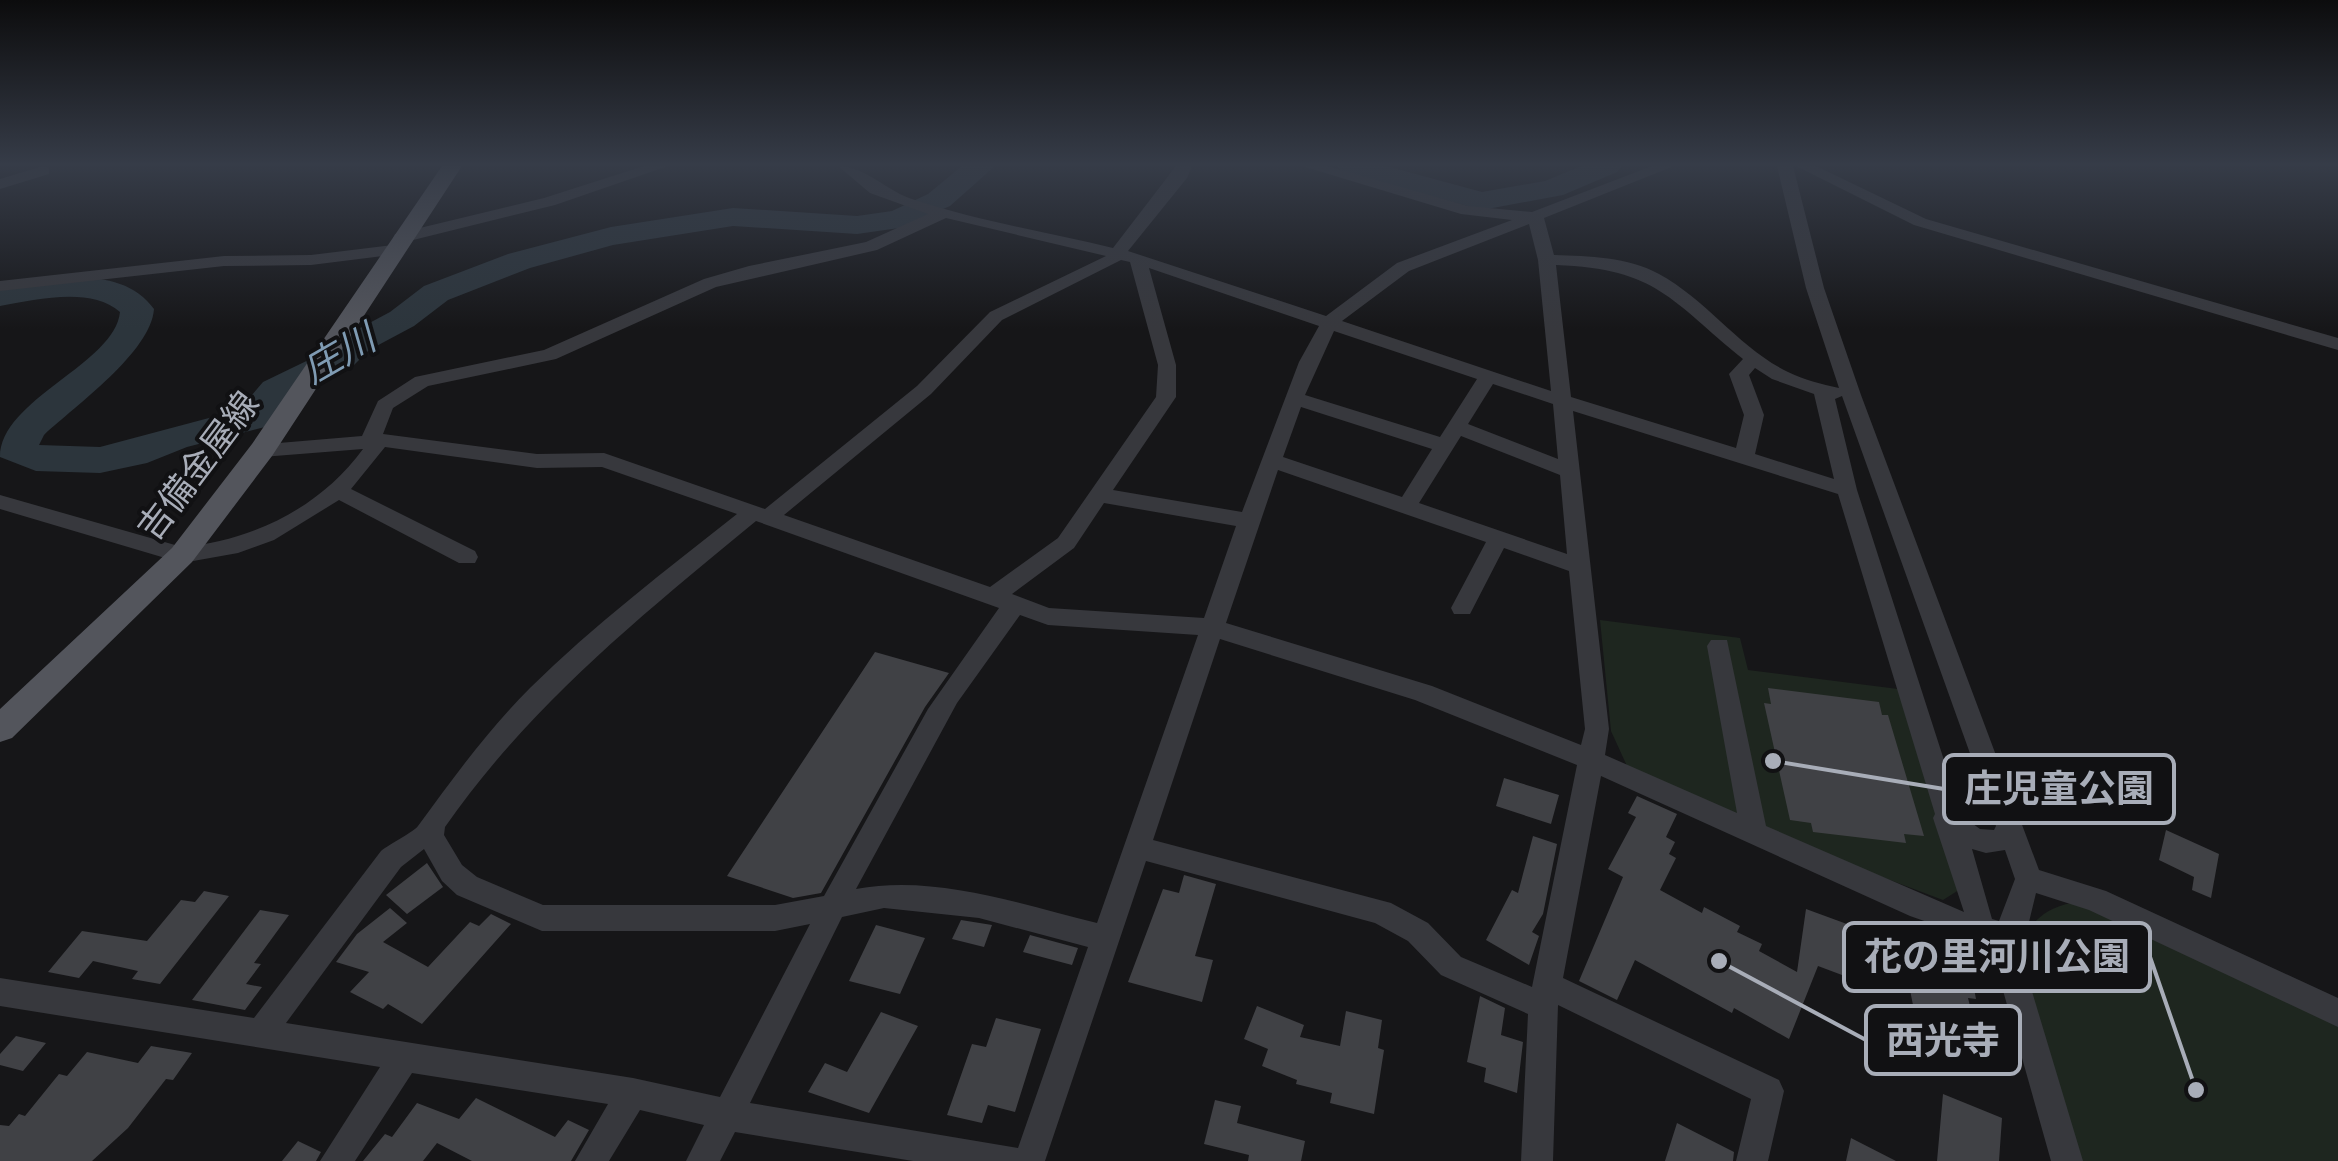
<svg xmlns="http://www.w3.org/2000/svg" width="2338" height="1161" font-family="'Varela Round','Noto Sans JP',sans-serif">
  <rect width="100%" height="100%" fill="#161618"/>
  <path fill="#1e261f" d="M1600,620L1740,638L1748,670L1898,689L1962,888L1943,900L1874,874L1627,766L1611,731Z
    M2071,903L2089,905L2338,1019V1161H2076L2018,951C2028,925 2042,909 2071,903Z"/>
  <g fill="none" stroke-linecap="round" stroke-linejoin="round">
    <path fill="#2c353c" fill-rule="evenodd" d="M962,166H995L950,206L899,228L857,234L733,226L613,245L530,268L448,300L414,326L369,350L351,368L289,398L265,427L187,447L147,463L100,473L36,471L0,457C0,399 115,364 120,312C90,286 36,300 0,306V286C46,278 122,263 154,309C151,352 76,405 44,435L39,445L100,447L239,410L263,382L325,352L345,336L390,312L424,286L508,254L611,227L733,208L857,216L892,211L928,194Z
      M1337,166H1386L1482,192L1545,181L1581,166H1622L1617,172L1563,195L1482,210L1342,172Z"/>
  </g>
  <path fill="#404145" d="M875,652L949,673L925,707L821,893L793,898L727,876Z
    M1768,688L1879,702L1882,715H1888L1924,836L1904,834L1906,843L1813,832L1811,823L1790,820L1764,703L1771,704Z
    M1504,778L1559,795L1551,824L1496,806Z
    M1637,796L1677,814L1666,837L1675,842L1669,854L1676,858L1660,890L1702,913L1704,907L1740,926L1737,932L1762,944L1759,951L1797,972L1806,909L1866,931L1865,935L1879,940L1874,987L1818,966L1789,1039L1734,1008L1732,1013L1635,960L1617,1000L1579,981L1623,877L1608,869L1636,817L1628,813Z
    M2166,830L2219,854L2211,898L2192,890L2194,877L2159,860Z
    M1533,836L1557,844L1543,914L1532,932L1539,936L1529,965L1486,940L1512,890L1518,893Z
    M427,863L443,887L407,914L386,895Z
    M1184,875L1216,884L1195,956L1213,960L1202,1002L1128,982L1163,889L1179,893Z
    M204,891L229,896L160,984L132,979L138,971L93,961L79,978L48,972L82,931L147,941L181,900L195,902Z
    M390,908L407,923L383,942L428,967L470,922L479,926L491,914L511,924L422,1024L388,1004L383,1009L350,992L369,972L336,962L357,934Z
    M260,910L289,915L254,963L261,964L246,984L262,987L245,1010L192,1000Z
    M961,920L992,925L984,947L952,939Z
    M876,925L925,938L900,994L849,981Z
    M1030,935L1078,948L1072,965L1023,952Z
    M1902,950L1969,963L1976,999L1968,998L1974,1022L1914,1010Z
    M1480,996L1505,1008L1501,1035L1523,1042L1517,1093L1484,1082L1486,1068L1467,1062Z
    M1257,1006L1304,1025L1300,1037L1340,1046L1346,1011L1382,1020L1378,1048L1384,1050L1374,1114L1330,1103L1332,1093L1296,1084L1297,1080L1262,1066L1268,1049L1244,1039Z
    M881,1012L918,1026L869,1113L808,1092L825,1063L847,1072Z
    M996,1018L1041,1029L1015,1112L988,1105L982,1123L947,1115L972,1044L986,1047Z
    M16,1036L46,1043L23,1071L0,1065V1054Z
    M151,1046L192,1053L173,1080L166,1079L128,1128L92,1161H0V1125L9,1126L19,1114L25,1116L59,1074L67,1076L87,1052L138,1063Z
    M1943,1094L2002,1118L1999,1161H1937Z
    M476,1098L555,1137L568,1120L589,1130L571,1161H472L437,1143L423,1161H363L385,1134L392,1137L417,1103L459,1119Z
    M1215,1100L1241,1106L1237,1123L1305,1141L1301,1161H1248L1249,1155L1204,1144Z
    M1677,1123L1734,1152L1733,1161H1665Z
    M1851,1138L1896,1161H1846Z
    M298,1141L321,1152L316,1161H282Z"/>
  <g fill="none" stroke-linecap="round" stroke-linejoin="round">
    <path fill="#37383d" fill-rule="evenodd" d="M43,166L49,168V174L0,189V179Z
      M644,166H668L555,205L401,243L393,238L395,234L544,198Z
      M838,166C866,166 887,192 915,200C978,221 1047,232 1113,248L1176,166H1192L1187,178L1128,251L1326,316L1397,263L1512,220L1461,214L1302,166H1327L1468,206L1532,212L1652,166H1674L1544,218L1554,255C1589,256 1628,257 1659,274C1707,300 1739,348 1788,372C1804,380 1821,384 1839,388L1806,288L1777,166H1793L1824,288L1861,395L2039,870L2106,891L2338,998V1027L2089,910L2036,893L2021,955L2083,1161H2051L1993,955V945L1910,916L1601,776L1563,978L1779,1080L1784,1091L1768,1161H1736L1751,1099L1558,1005L1553,1161H1521L1528,1014L1441,975L1408,941L1375,923L1146,861L1045,1161H913L735,1132L720,1161H686L704,1125L640,1110L609,1161H575L608,1104L412,1073L355,1161H320L380,1067L0,1006V978L254,1018L381,851C390,844 415,831 418,826C454,777 487,731 530,688C594,625 666,570 737,514L602,467L537,468L385,447L351,489L475,551L478,557L475,563H459L339,500L274,540L238,553L182,563L0,509V495L182,547C252,541 321,507 363,449L262,457L252,450L255,445L362,436L378,401L415,377L544,350L704,279L749,266L866,242L928,214L870,193ZM946,218L1106,256L990,312L917,386L765,509L604,453L537,454L383,434L393,408L428,386L556,359L716,287L877,250ZM1529,224L1538,260L1551,391L1342,321L1409,271ZM1121,260L1130,262L1158,365L1156,397L1058,538L990,587L784,515L931,394L1002,320ZM1556,265C1658,269 1670,300 1743,359L1729,374L1744,415L1736,448L1571,397ZM1149,268L1319,326L1299,362L1242,512L1113,490L1176,397V365ZM1334,331L1477,379L1440,437L1305,395ZM1755,368L1772,379L1814,394L1834,479L1755,454L1764,415L1749,375ZM1493,384L1553,404L1558,459L1468,424ZM1842,396L1996,826L1994,830L1980,829L1962,816L1857,490L1835,399ZM1301,407L1432,449L1402,497L1283,457ZM1573,411L1838,494L1935,814L1933,818L1964,912L1766,826L1727,640H1711L1707,646L1737,813L1605,755L1609,729ZM1461,436L1560,475L1567,554L1419,503ZM1278,470L1486,542L1451,608L1454,614H1470L1504,548L1569,571L1585,729L1581,745L1432,686L1226,623ZM1104,503L1236,526L1204,618L1049,608L1012,594L1074,548ZM756,521L999,608L928,709L824,896L775,905H543L477,877L462,865L444,835L445,827C530,705 642,615 756,521ZM1020,615L1048,625L1198,635L1097,923C1020,904 935,874 856,889L957,703ZM1220,639L1415,700L1577,765L1532,987L1461,957L1428,923L1391,903L1153,840ZM424,849L442,881L457,895L542,931H775L810,924L720,1097L633,1078L286,1023L401,867ZM1972,849L1986,853L2005,850L2015,879L1999,921L1992,919ZM884,908L979,918L1088,947L1018,1148L750,1103L842,917Z
      M1796,166H1816L1926,219L2338,338V350L1914,225Z
      M393,245L399,246V254L311,265L224,266L0,291V281L224,256L311,255Z"/>
    <path fill="#53555c" fill-rule="evenodd" d="M442,166H462L272,456L192,562L12,738L0,742V709L172,548L252,444Z"/>
  </g>
  <linearGradient id="sky" x2="0" y2="1"><stop stop-color="#0c0c0d"/><stop offset="0.5" stop-color="#363c48"/><stop offset="1" stop-color="#363c48" stop-opacity="0"/></linearGradient>
  <rect width="2338" height="329" fill="url(#sky)"/>
  <g text-anchor="middle" stroke-width="8" stroke-linejoin="round" paint-order="stroke">
    <g font-size="35" fill="#a8adb8" stroke="#111113">
      <text transform="translate(198 466) rotate(-53)" y="12">吉備金屋線</text>
    </g>
    <g font-size="38" font-style="italic" fill="#7f9bb3" stroke="#111113">
      <text transform="translate(339 354) rotate(-30)" y="13">庄川</text>
    </g>
  </g>
  <path fill="none" stroke="#a8adb8" stroke-width="4" d="M1773 761L1944 789M2196 1090L2150 957M1719 961L1866 1040"/>
  <g fill="#a8adb8" stroke="#111113" stroke-width="4">
    <circle cx="1773" cy="761" r="10"/>
    <circle cx="2196" cy="1090" r="10"/>
    <circle cx="1719" cy="961" r="10"/>
  </g>
  <g fill="#111113" stroke="#a8adb8" stroke-width="4">
    <rect x="1944" y="755" width="230" height="68" rx="10"/>
    <rect x="1844" y="923" width="306" height="68" rx="10"/>
    <rect x="1866" y="1006" width="154" height="68" rx="10"/>
  </g>
  <g font-size="38" text-anchor="middle" font-weight="bold" fill="#a8adb8">
    <text x="2059" y="802">庄児童公園</text>
    <text x="1997" y="970">花の里河川公園</text>
    <text x="1943" y="1054">西光寺</text>
  </g>
</svg>
